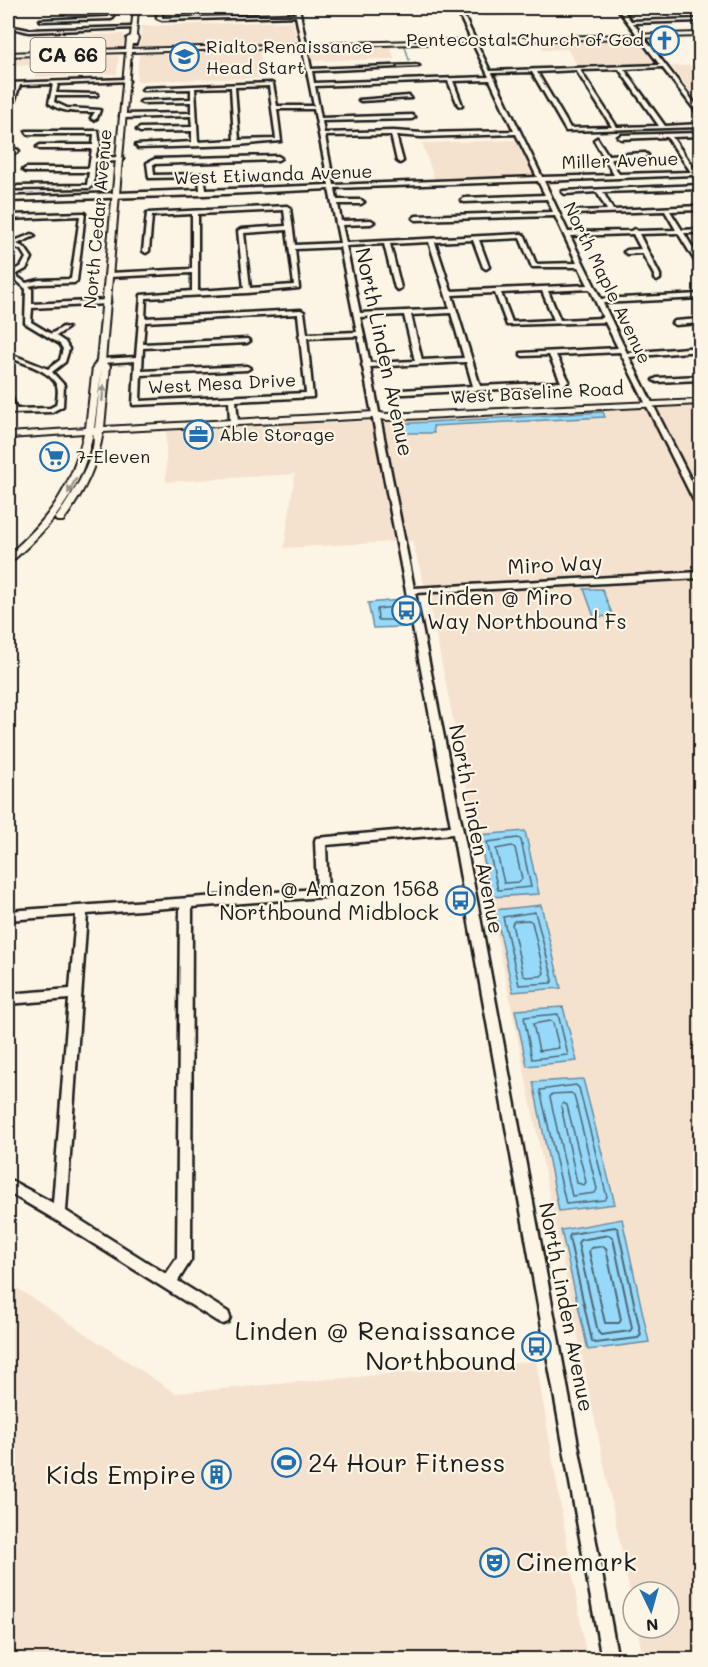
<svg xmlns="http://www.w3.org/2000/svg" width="708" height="1667" font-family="Mali,sans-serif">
  <rect width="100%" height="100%" fill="#fcf5e5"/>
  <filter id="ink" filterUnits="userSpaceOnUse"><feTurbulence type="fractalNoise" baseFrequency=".0167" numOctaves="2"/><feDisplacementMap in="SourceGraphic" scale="12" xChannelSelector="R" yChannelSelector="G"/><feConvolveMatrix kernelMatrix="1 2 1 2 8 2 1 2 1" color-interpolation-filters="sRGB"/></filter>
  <g filter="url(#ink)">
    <path fill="#f5e2ce" d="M293,21L297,43L139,48L142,26Z
      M124,34L123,47L115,49L42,52L46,36Z
      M637,40L658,66L579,68L567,49L544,50L539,42Z
      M390,47L395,59L312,61L309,49Z
      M260,51L263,78L136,81L139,54Z
      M119,56L117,74L35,77L37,65L8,66V58Z
      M700,65V98H695L671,66Z
      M517,140L535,177L435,181L422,143Z
      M700,405V1659H643L637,1628H669V1592H633V1608L430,606L412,541L284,548L295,474L166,482V431Z
      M8,1282L175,1393L536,1361L587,1659H8Z"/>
    <path fill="#cad88b" stroke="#737a54" stroke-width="1.5" d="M481,8H540L543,13L485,15Z"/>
    <path fill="#97d9f9" stroke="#668da1" stroke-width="1.5" d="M603,412L605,417L433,426L434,433H398L395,424Z
      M584,589H602L613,616L594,617Z
      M400,600L403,627L373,628L368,603Z
      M525,831L539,894L491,897L479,835Z
      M541,905L561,988L513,992L495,910Z
      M563,1007L577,1061L527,1066L515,1010Z
      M583,1079L615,1204L559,1211L533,1082Z
      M622,1219L649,1342L588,1350L561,1230Z"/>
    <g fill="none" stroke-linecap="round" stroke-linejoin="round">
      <path stroke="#4d6874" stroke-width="1.5" d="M394,607L395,620H378L377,609Z
        M518,838L521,840L531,887L498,890L487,842Z
        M512,846L515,848L522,879L519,882L504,883L496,849Z
        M535,912L553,980L551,983L519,985L503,917Z
        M529,920L532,922L544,973L541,976L526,977L523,975L512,924L514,921Z
        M558,1014L568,1055L532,1059L524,1017Z
        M550,1021L553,1023L559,1048L539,1051L533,1024Z
        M576,1085L579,1088L607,1197L604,1200L566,1204L540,1090Z
        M571,1093L574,1095L597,1189L595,1193L572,1196L550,1097L552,1094Z
        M563,1103L567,1105L586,1182L584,1185L577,1183L561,1106Z"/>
      <path stroke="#4d6874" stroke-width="2" d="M615,1227L618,1229L641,1335L638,1338L595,1343L592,1341L569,1237L571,1234Z
        M609,1235L613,1238L632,1328L630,1331L601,1335L598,1332L578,1243L580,1240Z
        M603,1246L606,1248L621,1320L619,1323H605L589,1251L591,1248Z"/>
      <path stroke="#668da1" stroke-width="1.5" d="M405,46L409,60"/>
      <defs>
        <path id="minor" d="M10,8H14L10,20L8,21V15Z
          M110,8H114L113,18L111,19L42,21L40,20L109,17Z
          M135,8H162V18L296,14L295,8H299L311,69L417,65L419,66L312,71L314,83L489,77L456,8H460L490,71L660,65L617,8H621L623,10L700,8V9L624,12L631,21L700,19V21L633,23L700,110V114H698L662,67L624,69L665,126L700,124V127L566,131L532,72L492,73L542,177L614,175L594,140L597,138L608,155L645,153L648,155L645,157L610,158L619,174L691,172L667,137L621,139L618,137L621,135L700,133V136L672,137L696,171H700V175H699L700,180H697L693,175L544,181L568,232L631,231L634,229L637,231L676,230L665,211L572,214L571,213L574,211L607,210L597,192L565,194L562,192L563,191L700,185V189L603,192L613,210L700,206V210L670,211L682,230L700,229V233H684L700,260V266L697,264L678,233L639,234L660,275V279L657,281L654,279V275L642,253L627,254L624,252L627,250L641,249L633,234L570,236L601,299L700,294V298L603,303L627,353L700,347V351L629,357L700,498V507L696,505L620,352L556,355L569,381L563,386L404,394H401V390L473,386L466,362L370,367L414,588L700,572V578L415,593L478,906L618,1660H602L453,834L326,845L328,893L327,896L323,897L192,907L191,1260L178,1281L228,1312L230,1317L228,1322L223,1324L218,1322L54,1219L8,1192V1179L53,1203L69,999L8,1004V994L70,989L76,915L8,920V911L317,889L315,841L316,838L451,826L363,367L362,365L363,363L358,336L307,338L313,397L236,401L238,422L234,424L230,422L229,401L133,405L135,361L101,363L98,361L101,359L136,357L141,295L192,291V273L109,277L106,275L109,273L192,269V214L152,216L149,251L146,253L143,251L147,213L287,206L290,208L295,245L340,243L329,189L203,195L8,201V197L200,190L199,177L149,178L147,163L155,159L278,156L281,158L278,160L153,164L154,175L204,174L206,190L329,185L314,109H277L281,141L237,145L138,148L136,145L192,142V131L140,132L137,130L140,128L192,127L191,116L123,118L120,116L123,114L191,113V102L142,103L140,102L142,101L191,99V89L142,90L144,88L271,83L273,84L277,106H314L296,16L162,20L157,18L158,9L136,10ZM619,69L659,126L617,127L580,70ZM576,70L612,127L570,128L537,72ZM490,80L514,131L422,133L393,131L324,133L322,121L412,119L415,117L412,115L321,118L315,86L448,81L458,105L460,106L462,105L453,81ZM269,86L276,139L239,140L235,87ZM231,87L234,140L198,142L195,88ZM516,134L537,177L334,185L325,136L391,135L397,161L400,163L403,161L396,135L422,137ZM538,181L545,195L464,198L461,200L464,202L547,199L553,212L416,216L413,218L416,220L555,216L577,263L536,264L525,236L522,234L346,243L342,225L371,224L374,222L371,220L341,221L338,204H361L364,202L361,200H337L335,188ZM284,210L286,226L241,229L238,231L244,288L198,291V214ZM287,230L294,285L250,288L244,233ZM520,238L532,267H579L588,285L451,291L435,242L473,240L483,267L486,269L489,267L479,240ZM429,242L450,309L360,313L346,246L384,244L395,288L398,290L401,288L390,244ZM340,247L357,332L307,334L304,312L301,310L145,318L146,298L247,293L299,288L295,249ZM590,289L603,318L560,320L548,291ZM542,291L554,320L512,322L501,293ZM495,293L507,325L605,322L618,348L521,353V355L523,356L549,355L561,382L480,386L452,295ZM451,313L464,358L422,360L411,315ZM298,314L300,334L299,336L300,338L306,393L140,401L141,375L247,370L250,368L247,366L142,371L143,348L247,343L250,341L247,339L143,344L145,322ZM404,315L415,361L370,363L360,317ZM180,907L177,1258L166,1274L66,1211L87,914Z
          M8,24L14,27L29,30L133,27L135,28L29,32L8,27Z
          M127,79L129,81L58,84L56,93L98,94L96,96H55L54,102L67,108L100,110L97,118L94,120L91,118L95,112C79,112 62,113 49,103L53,84L20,85L14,102L12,103L10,102L15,85H8V83Z
          M409,96L411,98L361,101L359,100Z
          M8,131L13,132L14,133L8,134Z
          M26,131H98L100,147L98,148L95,158L120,157L123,159L120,161L95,162L94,183L90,188L16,189V187L18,186L87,185L89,172H26L23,170L26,168H89L92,149H40L37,147L40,145H93L94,134H28Z
          M8,147L18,150L19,151L16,153L8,150Z
          M85,213L77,281L74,283L39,284L29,286L32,289V304L107,300L110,302L107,304L32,308L31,322L51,334L63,327L68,328L56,336L65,342L69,349L65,362L52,372L64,385L63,406L52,412L10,413L8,406V396L12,398L16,409L50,408L56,405C57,399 59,392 57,386C52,371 21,362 8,357V353L48,369L60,360L63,349L60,344L25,323L26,289L16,280L8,276V272L21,267L26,258L21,250L8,244V240L12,242L32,234L35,236L17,244L25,248L32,258L26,269L15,275L26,283L39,280L71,279L80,216L8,219V215Z
          M700,319V323L675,325L672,323L675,321Z
          M700,376V380L657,382L653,380L657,378Z"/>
        <path id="major" d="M134,8H138L136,36L138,38L136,44H132L131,49L700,33V36L131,52L105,361L110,366L104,427L375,412L386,414L700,400V404L386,420L375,418L103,432C97,466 84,493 63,521H57L55,519C69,500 99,455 93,433C81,491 55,523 11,562L8,563V555C49,519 72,488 84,433L8,438V433L86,428L93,367L97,361L126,52L8,56V53L126,49L127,38L131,36ZM102,366L95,428H94Z"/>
      </defs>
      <use href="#minor" stroke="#1c1c1c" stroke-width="5"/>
      <use href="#major" stroke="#1c1c1c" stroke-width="4"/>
      <use href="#minor" fill="#fcf5e5" fill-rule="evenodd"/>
      <use href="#major" fill="#fcf5e5" fill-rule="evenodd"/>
    </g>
    <defs><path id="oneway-solid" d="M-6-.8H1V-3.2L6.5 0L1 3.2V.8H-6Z" transform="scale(1.5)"/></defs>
    <g fill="#97938b">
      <use href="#oneway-solid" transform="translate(103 393) rotate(-85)"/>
      <use href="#oneway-solid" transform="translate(72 486) rotate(119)"/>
    </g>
  </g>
  <defs>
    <symbol id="church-ring" viewBox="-11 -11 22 22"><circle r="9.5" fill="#fcf5e5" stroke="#1f6fb2" stroke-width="1.5"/><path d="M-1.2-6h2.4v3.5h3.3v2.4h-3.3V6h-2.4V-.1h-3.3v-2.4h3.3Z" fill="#1f6fb2"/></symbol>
    <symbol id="school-ring" viewBox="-11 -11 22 22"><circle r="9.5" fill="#fcf5e5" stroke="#1f6fb2" stroke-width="1.5"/><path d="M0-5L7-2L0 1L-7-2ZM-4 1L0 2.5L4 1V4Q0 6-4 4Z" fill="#1f6fb2"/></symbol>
    <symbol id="office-ring" viewBox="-11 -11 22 22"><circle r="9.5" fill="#fcf5e5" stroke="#1f6fb2" stroke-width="1.5"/><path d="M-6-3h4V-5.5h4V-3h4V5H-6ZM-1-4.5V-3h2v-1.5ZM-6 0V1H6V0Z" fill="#1f6fb2"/></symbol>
    <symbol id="supermarket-ring" viewBox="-11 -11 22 22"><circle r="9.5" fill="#fcf5e5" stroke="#1f6fb2" stroke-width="1.5"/><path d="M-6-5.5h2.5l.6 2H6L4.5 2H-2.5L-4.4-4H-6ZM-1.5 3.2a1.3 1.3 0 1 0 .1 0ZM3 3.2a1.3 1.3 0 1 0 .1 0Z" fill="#1f6fb2"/></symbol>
    <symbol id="bus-ring" viewBox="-11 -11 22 22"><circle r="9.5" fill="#fcf5e5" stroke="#1f6fb2" stroke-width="1.5"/><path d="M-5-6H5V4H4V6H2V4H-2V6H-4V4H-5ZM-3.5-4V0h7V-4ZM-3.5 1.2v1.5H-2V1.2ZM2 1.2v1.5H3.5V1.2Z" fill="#1f6fb2"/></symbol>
    <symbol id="stadium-ring" viewBox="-11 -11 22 22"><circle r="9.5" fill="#fcf5e5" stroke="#1f6fb2" stroke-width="1.5"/><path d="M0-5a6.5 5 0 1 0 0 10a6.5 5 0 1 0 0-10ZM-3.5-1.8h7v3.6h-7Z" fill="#1f6fb2"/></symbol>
    <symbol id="building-ring" viewBox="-11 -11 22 22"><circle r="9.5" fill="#fcf5e5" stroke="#1f6fb2" stroke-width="1.5"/><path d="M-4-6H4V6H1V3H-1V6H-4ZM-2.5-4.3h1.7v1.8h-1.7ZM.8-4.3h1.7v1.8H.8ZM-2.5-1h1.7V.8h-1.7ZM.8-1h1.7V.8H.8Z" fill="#1f6fb2"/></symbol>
    <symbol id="theatre-ring" viewBox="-11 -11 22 22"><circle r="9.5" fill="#fcf5e5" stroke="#1f6fb2" stroke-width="1.5"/><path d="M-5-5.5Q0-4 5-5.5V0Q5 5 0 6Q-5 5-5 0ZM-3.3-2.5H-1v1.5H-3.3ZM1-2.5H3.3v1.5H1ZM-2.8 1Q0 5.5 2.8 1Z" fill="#1f6fb2"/></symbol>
  </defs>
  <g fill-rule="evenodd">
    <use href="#church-ring" x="648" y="24" width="33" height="33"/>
    <use href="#school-ring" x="168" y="40" width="33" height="33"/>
    <use href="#office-ring" x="182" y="418" width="33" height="33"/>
    <use href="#supermarket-ring" x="38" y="440" width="33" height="33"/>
    <use href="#bus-ring" x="390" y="594" width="33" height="33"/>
    <use href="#bus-ring" x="444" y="884" width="33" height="33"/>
    <use href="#bus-ring" x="520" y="1330" width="33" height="33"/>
    <use href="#stadium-ring" x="270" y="1446" width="33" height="33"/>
    <use href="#building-ring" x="200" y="1458" width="33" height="33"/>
    <use href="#theatre-ring" x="478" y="1546" width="33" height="33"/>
  </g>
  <g text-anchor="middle" stroke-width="4.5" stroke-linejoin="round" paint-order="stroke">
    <g font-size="18" fill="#1c1c1c" stroke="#fcf5e5" text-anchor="start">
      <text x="644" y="46" text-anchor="end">Pentecostal Church of God</text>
      <text x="206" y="53">Rialto Renaissance<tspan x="206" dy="21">Head Start</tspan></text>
      <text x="219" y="441">Able Storage</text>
      <text x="76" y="463">7-Eleven</text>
    </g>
    <g font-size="18" fill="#1c1c1c" stroke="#fcf5e5">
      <text transform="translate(620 161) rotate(-2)" y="6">Miller Avenue</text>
      <text transform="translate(273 175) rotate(-2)" y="6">West Etiwanda Avenue</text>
      <text transform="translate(98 219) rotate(-85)" y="6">North Cedar Avenue</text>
      <text transform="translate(607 283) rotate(64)" y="6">North Maple Avenue</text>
      <text transform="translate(222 384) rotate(-3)" y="6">West Mesa Drive</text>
      <text transform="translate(537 393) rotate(-3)" y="6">West Baseline Road</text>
    </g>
    <rect fill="#fcf5e5" stroke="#5f5d58" stroke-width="1.5" x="30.5" y="38" width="75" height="34" rx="4.5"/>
    <g font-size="20" font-weight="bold" fill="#1c1c1c">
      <text x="68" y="62">CA 66</text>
    </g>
    <g font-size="21" fill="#1c1c1c" stroke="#fcf5e5">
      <text transform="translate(384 352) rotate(78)" y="7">North Linden Avenue</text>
      <text transform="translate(555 565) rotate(-3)" y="7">Miro Way</text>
      <text transform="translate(476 829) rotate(79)" y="7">North Linden Avenue</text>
      <text transform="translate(566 1307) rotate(79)" y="7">North Linden Avenue</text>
    </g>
    <g font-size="21" fill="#1c1c1c" stroke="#fcf5e5" text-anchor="start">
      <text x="427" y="605">Linden @ Miro<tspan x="427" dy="24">Way Northbound Fs</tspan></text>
      <text x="439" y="896" text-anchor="end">Linden @ Amazon 1568<tspan x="439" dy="24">Northbound Midblock</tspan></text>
    </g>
    <g font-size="26" fill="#1c1c1c" stroke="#fcf5e5" text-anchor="end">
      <text x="516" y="1340">Linden @ Renaissance<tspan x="516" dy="30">Northbound</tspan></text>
      <text x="308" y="1472" text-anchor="start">24 Hour Fitness</text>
      <text x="196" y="1484">Kids Empire</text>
      <text x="516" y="1571" text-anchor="start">Cinemark</text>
    </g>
  </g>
  <rect width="708" height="1667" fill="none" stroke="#fcf5e5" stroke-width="30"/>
  <rect x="15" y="15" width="678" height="1637" fill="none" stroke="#1c1c1c" stroke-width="2" filter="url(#ink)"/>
  <g transform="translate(651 1610) rotate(175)"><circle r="28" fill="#fcf5e5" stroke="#a29e95" stroke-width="1.5"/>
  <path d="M0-4.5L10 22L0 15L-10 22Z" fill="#1f6fb2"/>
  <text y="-9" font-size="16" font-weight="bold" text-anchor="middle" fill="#1c1c1c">N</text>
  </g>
</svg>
